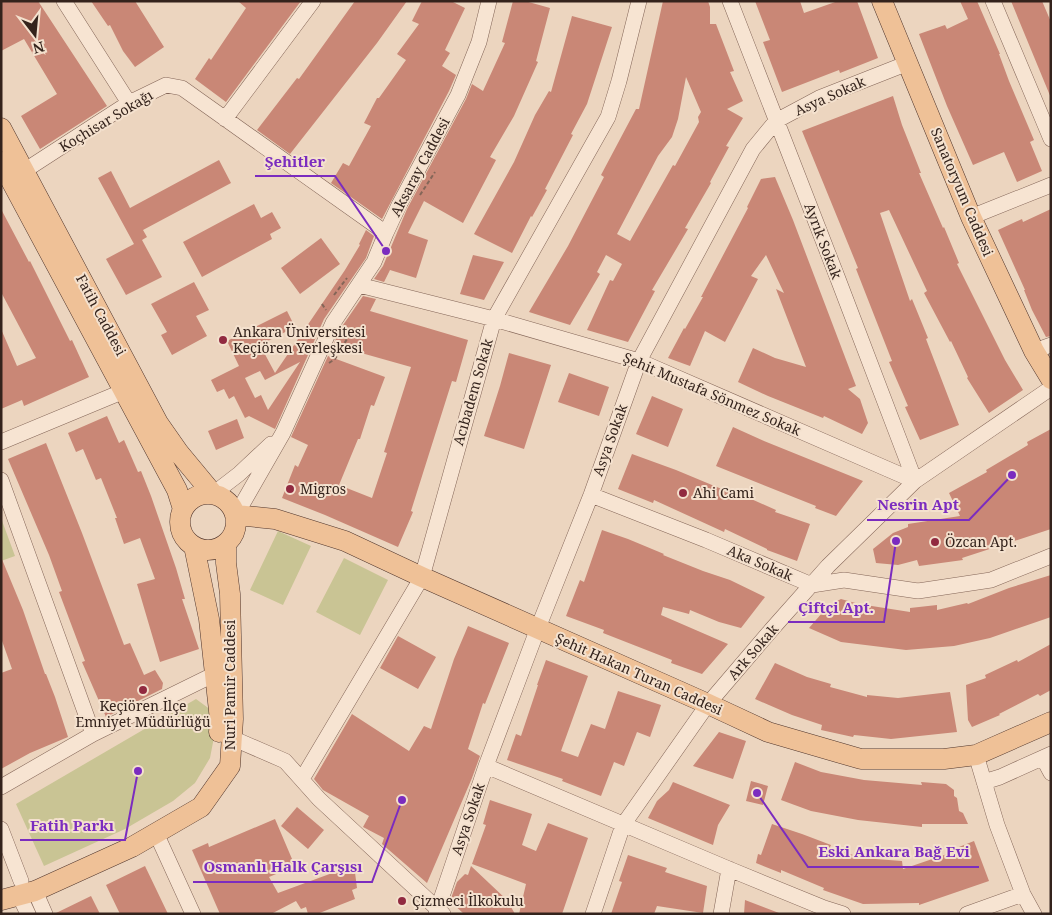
<svg xmlns="http://www.w3.org/2000/svg" width="1052" height="915" font-family="'Noto Serif',serif">
  <rect width="100%" height="100%" fill="#ecd5bf"/>
  <path fill="#c9c494" d="M1,518L15,556L1,561Z
    M278,531L311,546L283,605L250,590Z
    M344,558L388,580L360,635L316,612Z
    M196,699L211,710L215,732L210,758L195,783L173,801L125,829L44,866L16,804Z"/>
  <path fill="#c98776" fill-rule="evenodd" d="M1,1H38L107,106L40,149L21,116L57,94L24,39L1,51Z
    M91,1H135L164,47L135,67L123,51L110,25L108,26Z
    M238,1H301L226,102L195,79L209,58L211,60L246,8Z
    M355,1H407L377,43L290,154L257,130L297,78L299,79Z
    M422,1H451L465,8L445,50L450,53L442,66L456,75L449,91L382,219L331,183L343,163L349,166L371,126L364,123L377,98H379L406,60L397,54L419,24L412,21Z
    M513,1H525L550,8L536,61L538,62L514,116L490,157L496,160L463,223L424,201L408,233L428,240L416,278L390,270L384,282L374,279L383,266L407,209L466,99L472,84L483,91L505,43L502,42Z
    M663,1H708L710,7V24H716L734,71L730,72L743,101L727,109L743,118L726,146L729,147L710,182L711,183L685,228L688,229L652,290L655,291L628,342L587,330L610,280L613,281L622,264L606,255L597,272L600,274L570,325L529,312L568,246L604,177L601,175L636,109H639ZM686,77L701,112L698,117L699,122L675,166L673,165L630,241L617,234L658,156L672,137L678,119Z
    M755,1H800L804,13L838,1H857L878,58L840,73L839,70L782,92L763,42L770,40Z
    M960,1H977L1000,54H999L1009,81L1034,140L1030,142L1042,171L1017,182L1004,152L973,165L947,106L919,34L945,25L947,29L968,19Z
    M1011,1H1042L1051,22V98Z
    M572,16L612,27L587,104L571,134L573,135L545,189L547,190L532,217L531,216L512,253L474,234L514,162L535,115L549,91L551,92Z
    M893,96L902,125L921,173H919L943,228L944,227L959,263L957,264L1005,360L1023,390L989,413L967,378L968,377L951,341L950,342L924,293L927,291L889,210L880,213L910,301L912,299L928,338L926,339L959,425L920,440L905,407L908,406L889,362L892,361L856,269L858,268L802,131Z
    M219,160L231,183L143,230L147,237L142,240L162,277L126,295L106,259L134,244L98,178L111,171L130,208Z
    M775,177L793,220L856,386L848,389L860,399L868,423L862,434L824,416L823,418L768,396L738,382L753,348L775,358L806,367L776,289L784,293L766,255L751,276L758,279L725,342L705,331L690,366L668,358L684,328L685,329L703,297H701L748,208L747,207L761,179Z
    M254,204L261,218L272,212L281,228L270,234L272,239L202,277L183,242Z
    M1,209L29,262L30,261L70,341L72,340L89,377L24,406L22,400L1,409V329L17,366L36,358L1,292Z
    M1051,209V336L1046,337L1032,310L1024,290H1025L998,230L1022,219L1023,222Z
    M366,230L374,236L366,258L324,319L275,429L249,416L245,418L234,396L229,399L224,389L217,392L211,380L239,366L227,341L287,311L295,327L260,345L275,373L345,270L360,245L359,244ZM300,362L268,410L261,395L255,398L245,378L260,371L265,380Z
    M321,238L340,264L300,294L281,268Z
    M473,255L504,262L484,300L460,294Z
    M194,282L209,310L196,316L207,336L172,355L161,335L167,332L151,304Z
    M363,296L376,299L370,311L468,340L456,382L452,381L411,511L413,512L398,547L325,515L282,498L295,465L298,467L308,445L291,437L328,356L385,377L374,406L371,405L360,439H358L339,485L372,498L387,453L384,452L411,367L333,345L341,328Z
    M509,353L551,365L524,449L484,436L500,386Z
    M569,373L609,387L599,416L558,402Z
    M652,396L683,409L668,447L636,434Z
    M107,416L119,443L124,440L138,472L141,471L151,496L176,568L185,599H182L199,649L160,662L137,584L155,579L140,538L124,544L115,518H117L101,478L96,480L83,449L76,452L68,433Z
    M237,419L244,438L216,450L208,431Z
    M733,427L764,441L863,481L836,516L815,508L816,506L716,466Z
    M1051,429V529L962,558L963,560L919,566L917,560L898,565L876,563L873,549L893,533L908,527V524L960,516L949,493L987,472L986,470L1028,445L1027,442Z
    M46,443L82,533L124,645L130,643L144,675L155,670L163,683L162,689L106,717L82,662L85,661L59,592L62,591L49,555L8,459Z
    M632,454L676,470L748,500L749,498L776,510L775,512L810,524L797,561L767,550V549L725,529L724,532L654,500L653,503L618,489Z
    M602,530L628,539L664,554L663,555L703,571L730,580L765,597L741,628L719,622L690,610L689,614L663,607L661,615L728,644L702,674L671,663L672,660L603,633L604,630L566,616L580,580L584,582Z
    M1,557L23,610L45,674H46L55,697L68,737L30,753L1,769V673L12,669L1,638Z
    M1051,575V617L990,638L954,646L906,650L841,642L809,628L829,605L841,599L859,604L910,612V608L937,605V610L967,603L968,604L1009,588Z
    M468,626L509,643L485,704L483,703L468,749L480,756L472,778L427,883L382,844L384,838L363,827L369,816L323,790L314,779L352,714L409,751L424,726L431,729L454,659Z
    M398,636L436,657L418,689L380,668Z
    M1051,644V690L1040,696L1038,694L999,714L1000,715L972,727L968,720L966,685L986,678L985,675L1017,660L1018,662Z
    M546,660L588,676L561,751L578,757L591,724L605,729L618,691L661,705L650,737L637,732L624,766L614,762L601,796L562,781L563,779L507,760L516,734L521,736L538,685H537Z
    M775,663L807,677L831,684L830,687L867,697V695L898,698L950,692L957,732L891,739L854,735L853,737L821,730L822,725L792,715L755,699Z
    M719,732L746,741L733,779L693,766Z
    M795,762L821,772L864,780L922,785L921,782L946,784L954,790V796L957,798L959,811L963,813L968,824H922V827L858,820L811,811L781,800Z
    M751,781L768,786L763,805L746,801Z
    M673,782L730,805L718,825L713,845L648,818L657,801L669,790Z
    M490,800L532,814L522,845L536,851L548,823L588,838L562,914H519L526,884L472,864L486,825L483,824Z
    M297,807L324,830L308,849L281,826Z
    M275,819L295,866L269,877L278,893L354,865L357,888L352,890L355,899L317,914H308L306,907L301,909L296,901L271,914H220L192,850L208,843L209,847Z
    M772,824L802,834L831,845L830,847L862,858L902,861L903,869L950,853L949,851L974,841L989,881L919,905V903L863,904L823,890L824,888L781,870V873L756,863L758,854L761,855Z
    M628,855L667,868L665,872L707,886L703,913L657,906L654,914H611L622,882L619,881Z
    M145,866L168,914H120L106,885Z
    M471,866L507,900L515,914H464L450,901L457,882L465,874L468,875Z
    M91,896L100,914H54Z
    M745,900L779,913V914H744Z"/>
  <g fill="none" stroke-linecap="round" stroke-linejoin="round">
    <defs>
      <path id="minor" d="M64,1L129,103
        M730,1L838,279L915,481
        M993,1L1051,139
        M225,119L313,1
        M24,171L129,103L166,85L182,88L386,233
        M971,217L1051,185
        M359,285L494,319L639,361L915,481
        M1034,351L1051,345
        M1,442L124,391
        M1,480L93,734
        M213,494L239,474L271,444
        M591,495L706,540L812,585L844,580L918,591L991,580L1051,556
        M236,515L283,433L333,323L374,262L386,233L399,205L458,95L479,42L489,1
        M232,738L285,761L319,799L443,914
        M976,755L997,825L1023,894L1034,914
        M1043,758L1051,773
        M486,766L729,869L824,908L843,914
        M302,779L422,577L494,319L608,117L619,81L639,1
        M984,782L1000,777L1051,754
        M1,787L93,734L215,674
        M1,829L21,881
        M156,833L193,914
        M35,891L45,914
        M19,895L28,914
        M436,914L486,766L538,628L591,495L639,361L753,149L776,121L819,98L908,63
        M593,914L623,825L708,704L772,629L828,566L915,481L1051,388
        M721,914L729,869
        M967,914L1023,894"/>
      <path id="major" d="M882,1L971,217L1034,351L1051,379
        M1,128L158,423L179,453L213,494
        M1,162L177,490L183,509
        M180 522a28 28 0 1 1 56 0a28 28 0 1 1-56 0Z
        M236,515L275,519L345,541L422,577L708,704L768,732L861,759H944L976,755L1051,722
        M194,546L209,619L220,720L219,732
        M1,900L35,891L132,847L201,807L230,766L233,719L230,594L226,563V544"/>
    </defs>
    <use href="#minor" stroke="#846658" stroke-width="16"/>
    <use href="#major" stroke="#51362d" stroke-width="21"/>
    <path stroke="#846658" stroke-width="2" stroke-dasharray="4 2.5" stroke-linecap="butt" d="M420,195L435,172
      M334,295L347,278
      M322,304L326,310
      M329,363L335,359L347,339"/>
    <use href="#minor" stroke="#f7e4d2" stroke-width="15"/>
    <use href="#major" stroke="#efc197" stroke-width="20"/>
  </g>
  <g fill="#912a40" stroke="#f4e1ce" stroke-width="2">
    <circle cx="223" cy="340" r="5"/>
    <circle cx="290" cy="489" r="5"/>
    <circle cx="683" cy="493" r="5"/>
    <circle cx="935" cy="542" r="5"/>
    <circle cx="143" cy="690" r="5"/>
    <circle cx="402" cy="901" r="5"/>
  </g>
  <g text-anchor="middle" stroke-width="4" stroke-linejoin="round" paint-order="stroke">
    <g font-size="14" fill="#34231c" stroke="#f4e1ce">
      <text transform="translate(830 96) rotate(-24)" y="5">Asya Sokak</text>
      <text transform="translate(106 121) rotate(-31)" y="5">Koçhisar Sokağı</text>
      <text transform="translate(420 167) rotate(-62)" y="5">Aksaray Caddesi</text>
      <text transform="translate(962 192) rotate(67)" y="5">Sanatoryum Caddesi</text>
      <text transform="translate(823 241) rotate(69)" y="5">Ayrık Sokak</text>
      <text transform="translate(101 315) rotate(62)" y="5">Fatih Caddesi</text>
      <text transform="translate(473 392) rotate(-74)" y="5">Acıbadem Sokak</text>
      <text transform="translate(712 394) rotate(23)" y="5">Şehit Mustafa Sönmez Sokak</text>
      <text transform="translate(610 440) rotate(-70)" y="5">Asya Sokak</text>
      <text transform="translate(760 563) rotate(23)" y="5">Aka Sokak</text>
      <text transform="translate(753 652) rotate(-49)" y="5">Ark Sokak</text>
      <text transform="translate(639 674) rotate(24)" y="5">Şehit Hakan Turan Caddesi</text>
      <text transform="translate(230 685) rotate(-90)" y="5">Nuri Pamir Caddesi</text>
      <text transform="translate(468 819) rotate(-71)" y="5">Asya Sokak</text>
    </g>
    <g font-size="14" fill="#34231c" stroke="#f4e1ce" text-anchor="start">
      <text x="233" y="337">Ankara Üniversitesi<tspan x="233" dy="16">Keçiören Yerleşkesi</tspan></text>
      <text x="300" y="494">Migros</text>
      <text x="693" y="498">Ahi Cami</text>
      <text x="945" y="547">Özcan Apt.</text>
      <text x="143" y="711" text-anchor="middle">Keçiören İlçe<tspan x="143" dy="16">Emniyet Müdürlüğü</tspan></text>
      <text x="412" y="906">Çizmeci İlkokulu</text>
    </g>
  </g>
  <path fill="none" stroke="#7b2cbf" stroke-width="2" d="M386 251L335 176H255M1012 475L969 520H867M896 541L884 622H788M138 771L125 840H20M757 793L808 867H979M402 800L372 882H193"/>
  <g fill="#7b2cbf" stroke="#f4e1ce" stroke-width="2">
    <circle cx="386" cy="251" r="5"/>
    <circle cx="1012" cy="475" r="5"/>
    <circle cx="896" cy="541" r="5"/>
    <circle cx="138" cy="771" r="5"/>
    <circle cx="757" cy="793" r="5"/>
    <circle cx="402" cy="800" r="5"/>
  </g>
  <g font-size="15" text-anchor="middle" font-weight="bold" fill="#7b2cbf" stroke="#f4e1ce" stroke-width="4" stroke-linejoin="round" paint-order="stroke">
    <text x="295" y="167">Şehitler</text>
    <text x="918" y="510">Nesrin Apt</text>
    <text x="836" y="613">Çiftçi Apt.</text>
    <text x="72" y="831">Fatih Parkı</text>
    <text x="894" y="857">Eski Ankara Bağ Evi</text>
    <text x="283" y="872">Osmanlı Halk Çarşısı</text>
  </g>
  <rect width="1052" height="915" fill="none" stroke="#34231c" stroke-width="5"/>
  <g transform="translate(35 35) rotate(164)" stroke="#f4e1ce" stroke-width="4" paint-order="stroke">
  <path d="M0-4L9 19L0 12L-9 19Z" fill="#34231c"/>
  <text y="-8" font-size="14" font-weight="bold" text-anchor="middle" fill="#34231c">N</text>
  </g>
</svg>
